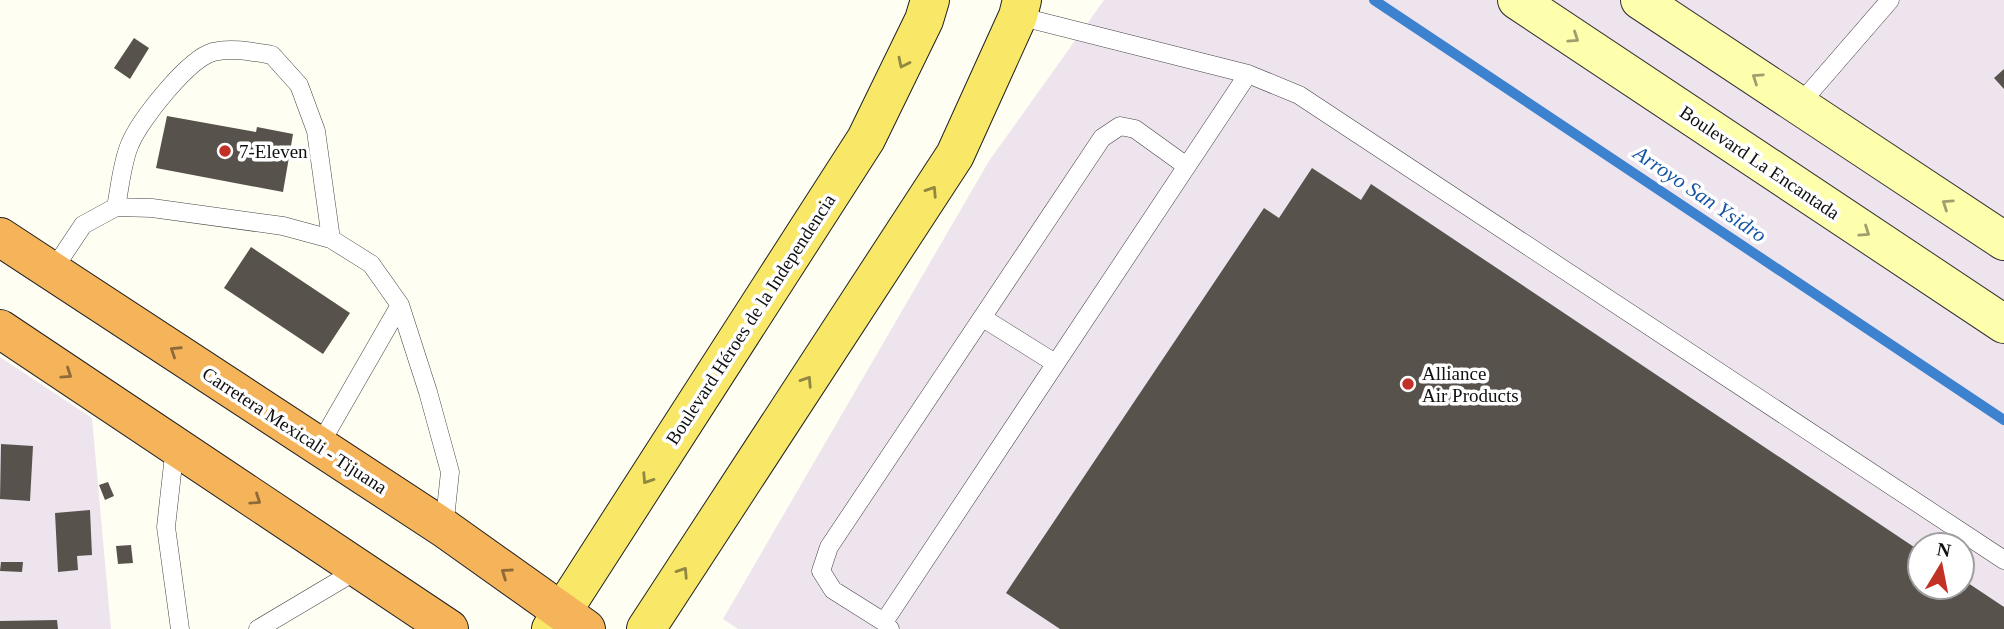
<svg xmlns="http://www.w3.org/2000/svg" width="2004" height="629" font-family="'Times New Roman',serif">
  <rect width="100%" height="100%" fill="#fffef2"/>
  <path fill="#eee4ee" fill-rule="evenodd" d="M1104,0H2004V629H738L723,619L989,161ZM1920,545H1962V587H1920Z
    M0,357L92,418L111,629H0Z"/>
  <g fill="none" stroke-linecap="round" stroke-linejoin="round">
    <path stroke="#3d82cf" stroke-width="10" d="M1374,0L2004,420"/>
  </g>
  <path fill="#58524c" d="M134,38L149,48L130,79L114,68Z
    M2004,69V89L1994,78Z
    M167,116L256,132L257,127L293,134L283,192L156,168Z
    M1312,168L1361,200L1371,184L1920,551V587H1962V579L2004,607V629H1060L1006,593L1264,208L1279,218Z
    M251,247L350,313L323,354L224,288Z
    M1,444L33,446L30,501L0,499Z
    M108,482L114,496L105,500L99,485Z
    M90,510L92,555L77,556L78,570L58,572L55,513Z
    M131,545L133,563L118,564L116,546Z
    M1,562H23L22,572L0,571Z
    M57,620L58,629H0V621Z"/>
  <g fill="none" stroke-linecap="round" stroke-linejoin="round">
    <defs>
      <path id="lane" d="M1018,16L1248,74L1299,95L2004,560
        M1799,105L1890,0
        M116,207C120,187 122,162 130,144C140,120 188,59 213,52C231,47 254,52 272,55L299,85L316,131L331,239
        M53,270L83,225L116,207L152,208L283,226L331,239L371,264L400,305L428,392L450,472L444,528
        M983,318L1055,363
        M175,446L166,527L180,629
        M319,446L400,305
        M884,622L1248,74
        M258,629L359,569
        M890,629L884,622L833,590L821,571L829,547L1102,138L1120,126L1135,129L1185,165"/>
      <path id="secondary" d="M1517,0L2004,324
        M1640,0L2004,241"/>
      <path id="primary" d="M551,629L866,139L924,20L930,0
        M646,629L955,155L1018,16L1022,0"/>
      <path id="highway" d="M0,237L444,528L586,629
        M0,329L449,629"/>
    </defs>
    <use href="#lane" stroke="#434343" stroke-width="19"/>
    <use href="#secondary" stroke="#323232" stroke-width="40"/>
    <use href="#primary" stroke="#212121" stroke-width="40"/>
    <use href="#highway" stroke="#212121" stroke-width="40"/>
    <use href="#lane" stroke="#fff" stroke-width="18"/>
    <use href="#secondary" stroke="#feffad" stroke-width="38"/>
    <use href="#primary" stroke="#f9e868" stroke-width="38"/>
    <use href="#highway" stroke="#f5b45a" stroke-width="38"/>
  </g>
  <defs><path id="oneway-chevron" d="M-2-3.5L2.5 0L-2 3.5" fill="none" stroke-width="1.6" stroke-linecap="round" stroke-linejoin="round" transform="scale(1.75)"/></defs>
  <g stroke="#9f9f6e">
    <use href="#oneway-chevron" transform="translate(1574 38) rotate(34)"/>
    <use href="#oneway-chevron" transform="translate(1757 78) rotate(-146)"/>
    <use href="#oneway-chevron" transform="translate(1947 204) rotate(-146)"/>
    <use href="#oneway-chevron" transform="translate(1865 232) rotate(34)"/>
  </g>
  <g stroke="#908740">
    <use href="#oneway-chevron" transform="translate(903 63) rotate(116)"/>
    <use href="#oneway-chevron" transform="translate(932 191) rotate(-57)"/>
    <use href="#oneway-chevron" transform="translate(807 381) rotate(-57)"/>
    <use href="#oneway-chevron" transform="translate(647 479) rotate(123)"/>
    <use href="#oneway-chevron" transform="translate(683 572) rotate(-57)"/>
  </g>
  <g stroke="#8e6a39">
    <use href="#oneway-chevron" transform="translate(175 351) rotate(-147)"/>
    <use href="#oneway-chevron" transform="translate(67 374) rotate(34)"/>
    <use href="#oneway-chevron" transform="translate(256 500) rotate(34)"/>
    <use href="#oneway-chevron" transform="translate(506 573) rotate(-145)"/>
  </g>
  <g fill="#c23125" stroke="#fff" stroke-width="2.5">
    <circle cx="225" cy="151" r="7"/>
    <circle cx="1408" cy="384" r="7"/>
  </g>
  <g text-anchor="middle" stroke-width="7" stroke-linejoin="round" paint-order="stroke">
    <g font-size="19" fill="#101010" stroke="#fff" text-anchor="start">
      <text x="239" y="158">7-Eleven</text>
      <text x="1422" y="380">Alliance<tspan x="1422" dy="22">Air Products</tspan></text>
    </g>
    <g font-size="19" fill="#101010" stroke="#fff">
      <text transform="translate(1760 162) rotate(34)" y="7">Boulevard La Encantada</text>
      <text transform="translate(750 319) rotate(-57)" y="7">Boulevard Héroes de la Independencia</text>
      <text transform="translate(295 430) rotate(33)" y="7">Carretera Mexicali - Tijuana</text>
    </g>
    <g font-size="21" font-style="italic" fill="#1655a4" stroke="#fff">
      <text transform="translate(1700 194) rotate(34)" y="7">Arroyo San Ysidro</text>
    </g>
  </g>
  <g transform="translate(1941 566) rotate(10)"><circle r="33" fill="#ffffff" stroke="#9f9f9f" stroke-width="2"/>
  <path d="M0-5L12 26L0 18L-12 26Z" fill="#c23125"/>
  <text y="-10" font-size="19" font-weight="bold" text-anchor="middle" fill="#101010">N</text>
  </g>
</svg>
